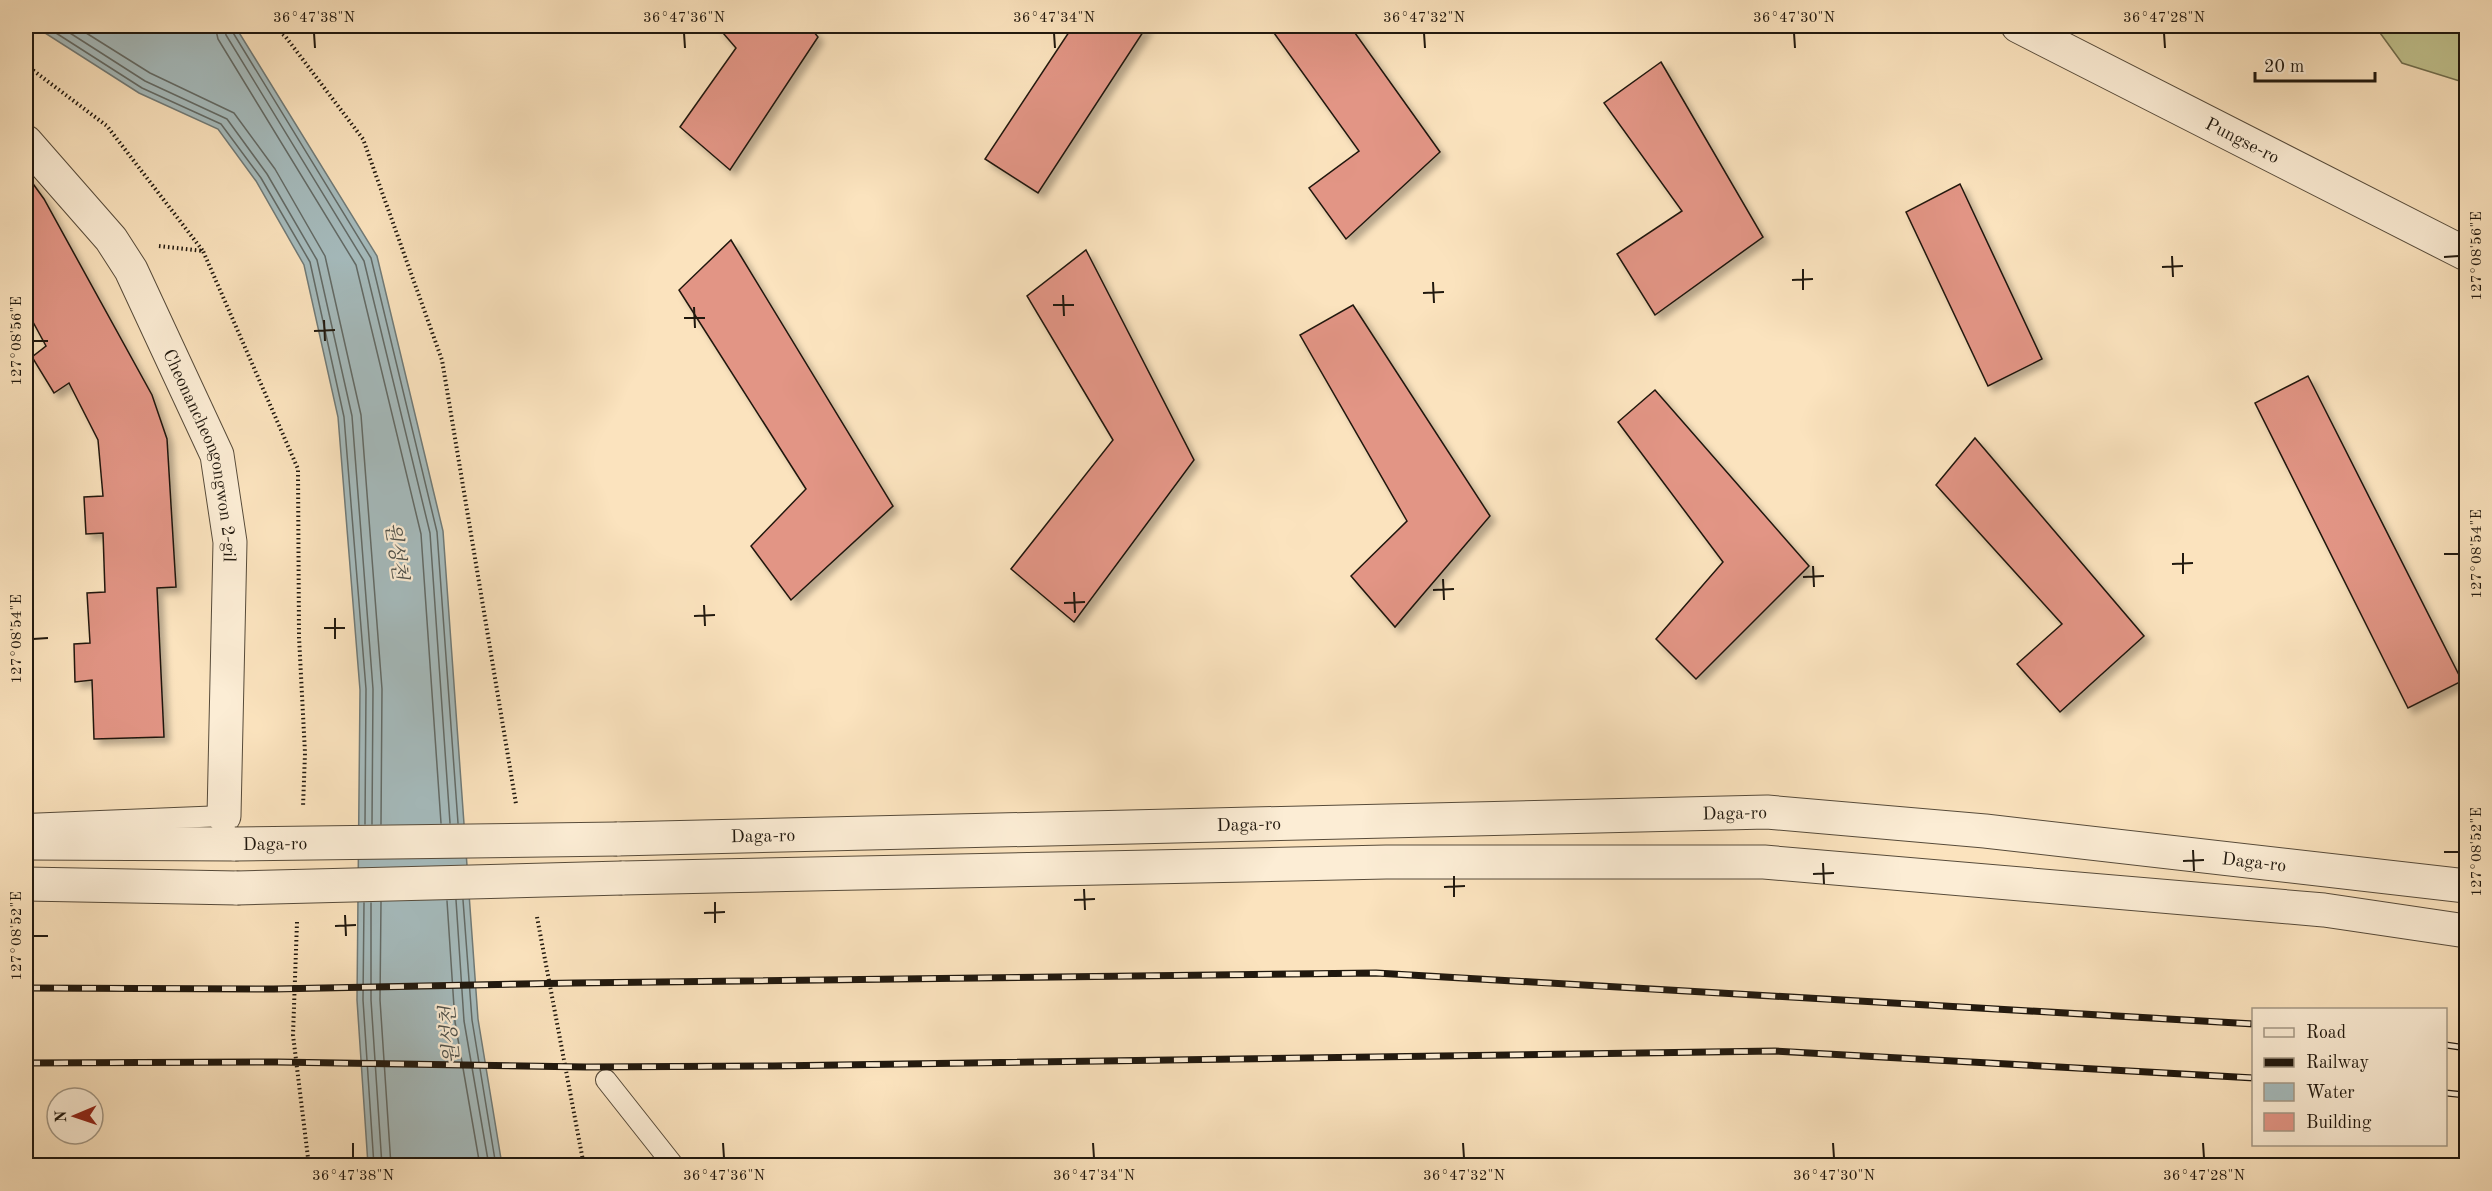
<svg xmlns="http://www.w3.org/2000/svg" width="2492" height="1191" font-family="'Old Standard TT','Noto Serif KR',serif">
  <defs>
    <filter id="shadow"><feDropShadow dx="5.5" dy="5.5" stdDeviation="3" flood-color="#0004"/></filter>
  </defs>
  <rect width="100%" height="100%" fill="#fbe3be"/>
  <filter id="stains"><feTurbulence type="fractalNoise" baseFrequency=".00333" numOctaves="4"/><feColorMatrix values="0 0 0 0 .2 0 0 0 0 .09 0 0 0 0 .02 0 0 0 .5 -.17"/></filter>
  <radialGradient id="worn" r=".72"><stop offset=".6" stop-color="#630" stop-opacity="0"/><stop offset="1" stop-color="#630" stop-opacity=".3"/></radialGradient>
  <path fill="#c1c38f" stroke="#706e4e" stroke-width="1.5" d="M2375,26H2466V83L2402,63Z"/>
  <path fill="#a5bbbd" stroke="#707a77" stroke-width="1.5" d="M34,26H235L377,256L443,531L478,1019L502,1165H368L357,1000L360,690L338,417L304,265L256,181L218,129L139,93Z"/>
  <g fill="none" stroke-linecap="round" stroke-linejoin="round">
    <path stroke="#626a66" stroke-width="1.5" d="M45,26L142,88L221,124L261,178L310,262L344,417L366,689L365,824
      M59,26L145,81L227,119L267,174L317,260L352,416L373,689L372,824
      M75,26L150,73L234,113L275,169L325,256L361,415L382,689L381,824
      M215,26L218,39L356,265L421,534L441,823
      M224,26L226,35L364,261L430,533L450,823
      M232,26V31L371,258L437,532L458,823
      M456,900L464,1021L489,1166
      M463,900L472,1020L496,1166
      M447,901L455,1022L480,1166
      M381,902L380,1000L391,1166
      M364,903L363,1000L374,1166
      M371,903V1000L382,1166"/>
  </g>
  <path fill="#e29585" stroke="#20180e" stroke-width="1.5" filter="url(#shadow)" d="M717,26H809L818,37L730,170L680,127L736,48Z
    M1073,26H1147L1038,193L985,159Z
    M1269,26H1350L1440,152L1346,239L1309,188L1359,151Z
    M1661,62L1763,237L1655,315L1617,254L1682,211L1604,103Z
    M26,174L44,199L152,395L167,439L176,587L157,588L164,737L94,739L92,680L75,682L74,644L90,643L87,593L105,592L103,533L86,534L84,497L103,496L98,440L69,383L54,393L32,357L46,346L26,309Z
    M1960,184L2042,359L1988,386L1906,212Z
    M731,240L893,506L791,600L751,546L806,489L679,290Z
    M1086,250L1194,460L1074,622L1011,569L1113,440L1027,296Z
    M1353,305L1490,516L1395,627L1351,576L1407,521L1300,335Z
    M2308,376L2462,681L2408,708L2255,403Z
    M1655,390L1809,566L1696,679L1656,639L1723,562L1618,422Z
    M1975,438L2144,636L2060,712L2017,664L2062,624L1936,485Z"/>
  <g fill="none" stroke-linecap="round" stroke-linejoin="round">
    <defs>
      <path id="service" d="M26,824L224,816
        M606,1080L674,1166"/>
      <g id="minor">
        <path id="s1" d="M26,142L111,239L131,270L217,455L230,542L224,816"/>
      </g>
      <g id="tertiary">
        <path id="s2" d="M2018,26L2466,254"/>
        <path id="s3" d="M617,839L1767,812L1985,831L2466,886"/>
        <path d="M26,843L235,844"/>
        <path d="M622,878L1386,862H1764L2324,910L2466,931"/>
        <path d="M26,884L237,888"/>
      </g>
    </defs>
    <use href="#service" stroke="#574b3a" stroke-width="22"/>
    <use href="#minor" stroke="#574b3a" stroke-width="35"/>
    <use href="#tertiary" stroke="#574b3a" stroke-width="35"/>
    <path stroke="#20180e" stroke-width="4" stroke-dasharray="1.5 3" stroke-linecap="butt" d="M272,26L285,36L363,139L442,360L516,804
      M26,65L107,126L203,251
      M159,246L203,251L298,469L299,637L305,753L303,807
      M537,917L584,1166
      M297,922L293,1035L309,1166"/>
    <use href="#service" stroke="#fcedd5" stroke-width="20"/>
    <use href="#minor" stroke="#fcedd5" stroke-width="33"/>
    <use href="#tertiary" stroke="#fcedd5" stroke-width="33"/>
    <defs>
      <path id="rail" d="M26,988L274,989L574,983L1376,973L2254,1024
        M2446,1045L2466,1048
        M26,1063L277,1062L586,1067L773,1066L1775,1051L2254,1078
        M2446,1093L2466,1095"/>
    </defs>
    <use href="#rail" stroke="#20180e" stroke-width="7"/>
    <use href="#rail" stroke="#fcedd5" stroke-width="4.5" stroke-dasharray="14" stroke-linecap="butt"/>
    <defs>
      <g id="tertiary-bridge">
        <path id="s4" d="M235,844L617,839"/>
        <path d="M237,888L622,878"/>
      </g>
    </defs>
    <use href="#tertiary-bridge" stroke="#574b3a" stroke-width="35" stroke-linecap="butt"/>
    <use href="#tertiary-bridge" stroke="#fcedd5" stroke-width="33"/>
  </g>
  <path fill="none" stroke="#20180e" stroke-width="2" d="M314,33L315,48M684,33L685,48M1054,33L1055,48M1424,33L1425,48M1794,33L1795,48M2164,33L2165,48M2172,256L2173,277M2444,257L2459,256M2162,267L2183,266M1803,269V290M1792,280L1813,279M1433,282L1434,303M1423,293L1444,292M1063,295L1064,316M1053,305H1074M694,307L695,328M684,318H705M324,320L325,341M314,331L335,330M33,341H48M2183,553V574M2444,554H2459M2172,564L2193,563M1813,566L1814,587M1803,577L1824,576M1443,579L1444,600M1433,590L1454,589M1074,592L1075,613M1064,603L1085,602M704,605L705,626M694,616L715,615M335,618V639M324,628H345M33,639L48,638M2193,850L2194,871M2444,852H2459M2183,861L2204,860M1823,863L1824,884M1813,874L1834,873M1454,876V897M1444,887L1465,886M1084,889L1085,910M1074,900L1095,899M715,902V923M704,913L725,912M345,915L346,936M335,926L356,925M33,936H48M353,1143V1158M723,1143L724,1158M1093,1143L1094,1158M1463,1143L1464,1158M1833,1143L1834,1158M2203,1143L2204,1158"/>
  <g text-anchor="middle" stroke-width="4.5" stroke-linejoin="round" paint-order="stroke">
    <g font-size="18" fill="#20180e" stroke="#fcedd5">
      <text dy="6" stroke="none"><textPath href="#s2" startOffset="252">Pungse-ro</textPath></text>
      <text dy="6" stroke="none"><textPath href="#s1" startOffset="366">Cheonancheongongwon 2-gil</textPath></text>
      <text dy="6" stroke="none"><textPath href="#s3" startOffset="1118">Daga-ro</textPath></text>
      <text dy="6" stroke="none"><textPath href="#s3" startOffset="632">Daga-ro</textPath></text>
      <text dy="6" stroke="none"><textPath href="#s3" startOffset="146">Daga-ro</textPath></text>
      <text dy="6" stroke="none"><textPath href="#s4" startOffset="40">Daga-ro</textPath></text>
      <text dy="6" stroke="none"><textPath href="#s3" startOffset="1640">Daga-ro</textPath></text>
    </g>
    <g font-size="20" font-style="italic" fill="#4f514b" stroke="#fcedd5">
      <text transform="translate(397 551) rotate(82)" y="7">원성천</text>
      <text transform="translate(449 1035) rotate(-95)" y="7">원성천</text>
    </g>
  </g>
  <rect width="2492" height="1191" fill="none" stroke="#fbe3be" stroke-width="66"/>
  <rect x="2252" y="1008" width="195" height="138" fill="#fcedd5" stroke="#a49885" stroke-width="1.5"/>
  <rect x="2264" y="1028" width="30" height="9" fill="#fcedd5" stroke="#a49885" stroke-width="1.5"/>
  <text x="2306" y="1038" font-size="18" fill="#20180e">Road</text>
  <rect x="2264" y="1058" width="30" height="9" fill="#20180e" stroke="#a49885" stroke-width="1.5"/>
  <text x="2306" y="1068" font-size="18" fill="#20180e">Railway</text>
  <rect x="2264" y="1083" width="30" height="18" fill="#a5bbbd" stroke="#a49885" stroke-width="1.5"/>
  <text x="2306" y="1098" font-size="18" fill="#20180e">Water</text>
  <rect x="2264" y="1113" width="30" height="18" fill="#e29585" stroke="#a49885" stroke-width="1.5"/>
  <text x="2306" y="1128" font-size="18" fill="#20180e">Building</text>
  <g transform="translate(75 1116) rotate(268)"><circle r="28" fill="#fcedd5" stroke="#a49885" stroke-width="1.5"/>
  <path d="M0-4.5L10 22L0 15L-10 22Z" fill="#8f2418"/>
  <text y="-9" font-size="16" font-weight="bold" text-anchor="middle" fill="#20180e">N</text>
  </g>
  <path d="M2255 72v9h120v-9" fill="none" stroke="#20180e" stroke-width="3"/>
  <text x="2264" y="72" font-size="18" fill="#20180e" stroke="#fcedd5" stroke-width="4.5" paint-order="stroke">20 m</text>
  <rect x="33" y="33" width="2426" height="1125" fill="none" stroke="#20180e" stroke-width="2"/>
  <g font-size="15" text-anchor="middle" fill="#20180e">
    <text x="314" y="22">36°47'38"N</text>
    <text x="684" y="22">36°47'36"N</text>
    <text x="1054" y="22">36°47'34"N</text>
    <text x="1424" y="22">36°47'32"N</text>
    <text x="1794" y="22">36°47'30"N</text>
    <text x="2164" y="22">36°47'28"N</text>
    <text transform="translate(2476 256) rotate(-90)" y="5">127°08'56"E</text>
    <text transform="translate(16 341) rotate(-90)" y="5">127°08'56"E</text>
    <text transform="translate(2476 554) rotate(-90)" y="5">127°08'54"E</text>
    <text transform="translate(16 639) rotate(-90)" y="5">127°08'54"E</text>
    <text transform="translate(2476 852) rotate(-90)" y="5">127°08'52"E</text>
    <text transform="translate(16 936) rotate(-90)" y="5">127°08'52"E</text>
    <text x="353" y="1180">36°47'38"N</text>
    <text x="724" y="1180">36°47'36"N</text>
    <text x="1094" y="1180">36°47'34"N</text>
    <text x="1464" y="1180">36°47'32"N</text>
    <text x="1834" y="1180">36°47'30"N</text>
    <text x="2204" y="1180">36°47'28"N</text>
  </g>
  <rect width="100%" height="100%" filter="url(#stains)"/>
  <rect width="100%" height="100%" fill="url(#worn)"/>
</svg>
